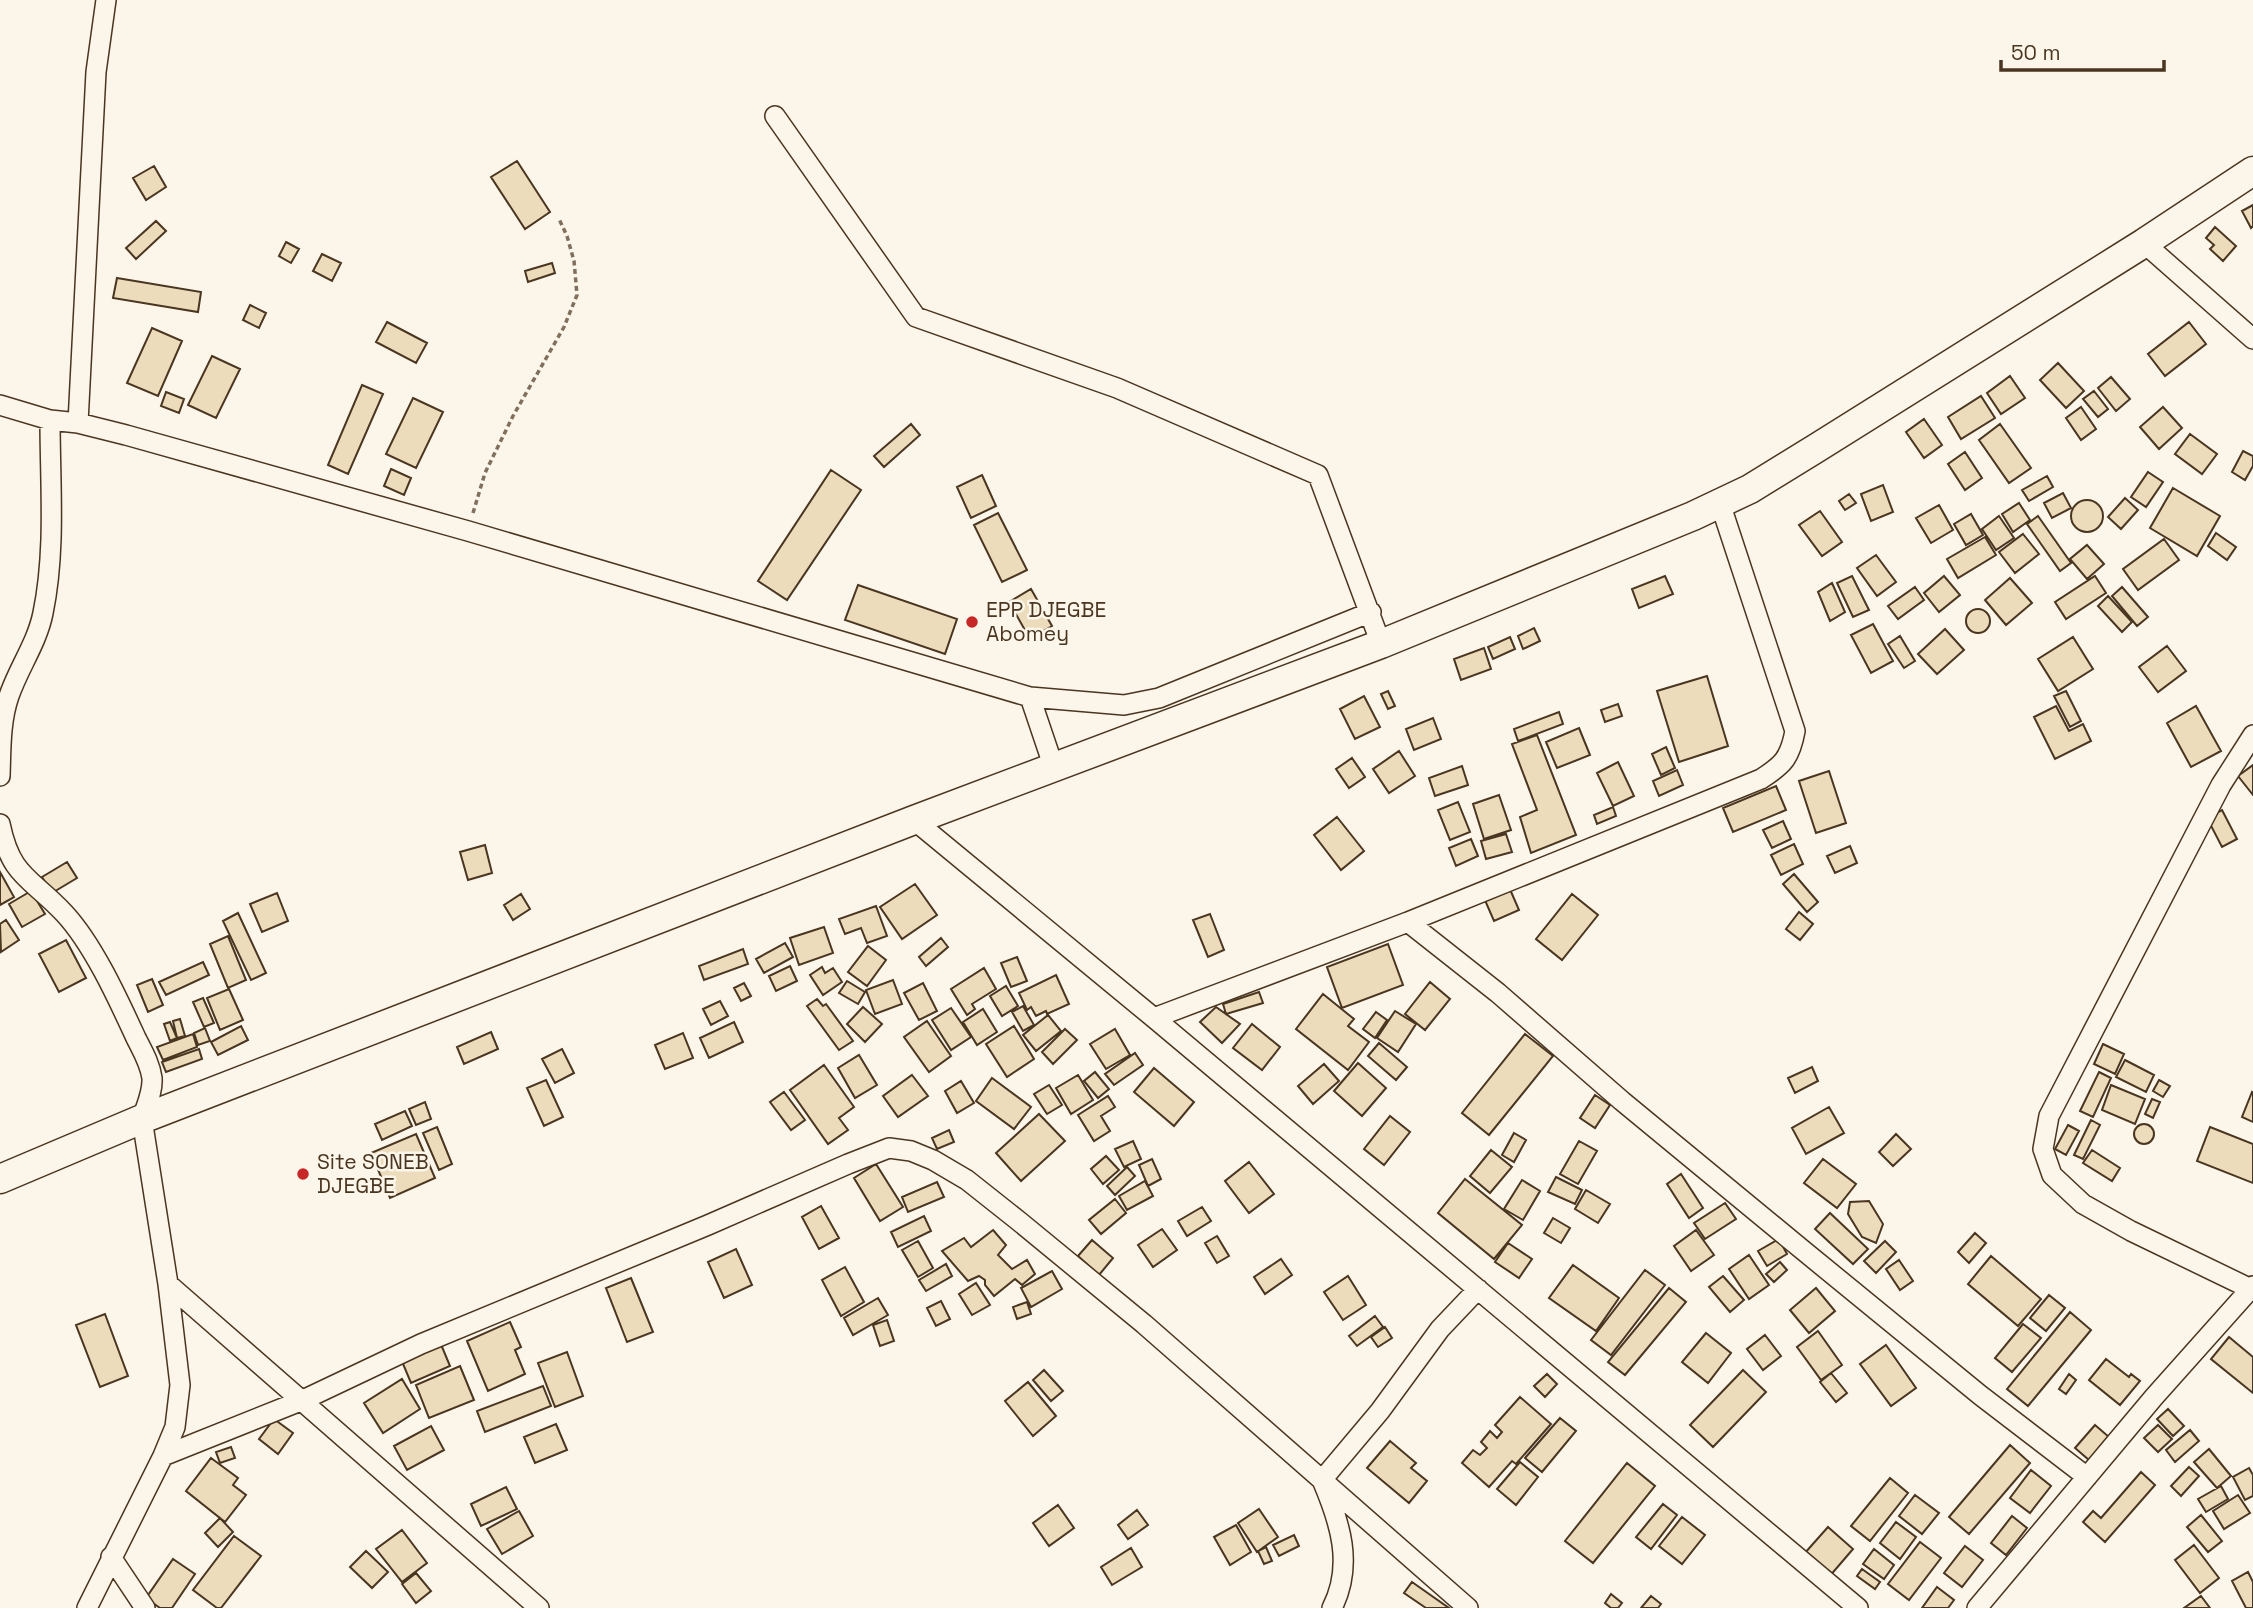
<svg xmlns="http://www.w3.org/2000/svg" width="2253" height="1608" font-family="'Space Grotesk',sans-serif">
  <rect width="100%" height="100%" fill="#fbf6e9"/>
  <path fill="#ecdcbc" stroke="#4a3520" stroke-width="2" d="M517,161L550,212L525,229L491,177Z
    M154,166L166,187L146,200L133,178Z
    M2253,205V226L2251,228L2242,211Z
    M156,221L166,231L136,259L126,248Z
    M2215,227L2236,246L2223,261L2210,249L2214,245L2206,238Z
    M286,242L299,249L291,263L279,256Z
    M322,254L341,263L332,281L313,271Z
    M552,263L555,273L528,282L525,271Z
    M117,278L201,292L198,312L113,298Z
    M250,305L266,313L259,328L243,320Z
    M387,322L427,343L416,363L376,342Z
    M2189,322L2206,344L2165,376L2148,354Z
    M152,328L182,341L158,396L127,383Z
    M212,356L240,369L216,418L188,405Z
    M2058,363L2084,391L2066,408L2040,380Z
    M2010,376L2025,398L2001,414L1987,393Z
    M2111,377L2130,399L2116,411L2098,388Z
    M362,385L383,394L348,474L328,465Z
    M2094,391L2108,409L2098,417L2083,399Z
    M166,392L184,399L179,413L161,406Z
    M1981,396L1995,418L1961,439L1948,417Z
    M413,398L443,412L416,468L386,454Z
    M2081,407L2096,429L2081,440L2066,418Z
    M2163,407L2182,428L2159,449L2140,427Z
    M1924,419L1942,445L1924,458L1906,432Z
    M911,424L920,435L884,467L874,456Z
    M2000,424L2031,468L2009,483L1979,440Z
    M2190,434L2217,454L2202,474L2175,454Z
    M2243,451L2253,456V466L2245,480L2232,472Z
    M1965,452L1982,478L1965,490L1948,464Z
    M391,469L411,478L404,495L384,486Z
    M831,470L861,490L787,600L758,581Z
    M2148,472L2163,482L2146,507L2131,497Z
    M982,475L996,506L971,518L957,487Z
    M2047,476L2053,487L2029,501L2022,490Z
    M1883,485L1893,512L1871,521L1861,494Z
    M2173,488L2220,516L2197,556L2150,528Z
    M2063,493L2071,508L2052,518L2044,503Z
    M1849,494L1856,503L1845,510L1839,501Z
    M2125,498L2138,510L2121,529L2108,517Z
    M2071 516a16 16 0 1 1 32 0a16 16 0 1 1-32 0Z
    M2019,503L2030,520L2013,532L2002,514Z
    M1939,505L1953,530L1931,543L1916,518Z
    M1820,511L1842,542L1822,556L1799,525Z
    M998,513L1027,570L1002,582L974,525Z
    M1971,514L1983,535L1966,545L1954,524Z
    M1999,516L2014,538L1996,550L1982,529Z
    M2038,516L2071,563L2060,571L2027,524Z
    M2216,533L2236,547L2227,560L2208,546Z
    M2023,534L2039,554L2015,573L1999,552Z
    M1985,537L1996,555L1958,578L1947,559Z
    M2164,539L2179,560L2138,590L2123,569Z
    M2087,545L2104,564L2087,579L2070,559Z
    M1876,555L1896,582L1877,596L1857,568Z
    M1665,576L1673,594L1639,608L1632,589Z
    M1852,576L1869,610L1853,617L1837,583Z
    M1944,576L1960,595L1939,612L1924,593Z
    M2095,576L2106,593L2066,619L2055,602Z
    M2010,578L2032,603L2006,625L1985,600Z
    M1832,583L1845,612L1830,621L1818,592Z
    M858,585L957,619L945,654L845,620Z
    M1915,587L1924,600L1898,619L1888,606Z
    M2122,587L2148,617L2137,626L2112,596Z
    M1031,589L1052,626L1030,639L1009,602Z
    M2108,596L2132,622L2122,632L2098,606Z
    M1966 621a12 12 0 1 1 24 0a12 12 0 1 1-24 0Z
    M1873,624L1893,661L1871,673L1851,635Z
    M1534,628L1540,641L1523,649L1518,636Z
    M1945,629L1964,650L1937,674L1918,654Z
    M1900,636L1915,661L1904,668L1888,644Z
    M1510,637L1515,649L1493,659L1488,647Z
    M2073,637L2093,669L2058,691L2038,659Z
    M2167,646L2186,671L2158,692L2139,667Z
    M1484,648L1491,669L1461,680L1454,659Z
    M1707,676L1728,746L1679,762L1657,691Z
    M1388,691L1395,706L1388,709L1381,694Z
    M2066,691L2081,721L2070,727L2054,696Z
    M1364,696L1380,727L1355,739L1340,709Z
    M1618,704L1622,716L1605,722L1601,710Z
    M2056,706L2069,731L2083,724L2091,741L2055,759L2034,717Z
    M2196,706L2221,751L2191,767L2167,723Z
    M1559,712L1563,724L1518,741L1514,729Z
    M1433,718L1441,739L1414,750L1406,729Z
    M1579,728L1590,755L1557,768L1546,742Z
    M1537,735L1576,835L1531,853L1520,817L1537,810L1512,744Z
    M1666,747L1675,768L1661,775L1652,754Z
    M1399,751L1415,776L1389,793L1373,769Z
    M1352,758L1365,777L1349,788L1336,769Z
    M1618,762L1634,796L1613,806L1597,773Z
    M2253,765V795L2238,776Z
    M1462,766L1468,785L1435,796L1429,778Z
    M1677,770L1683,785L1659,796L1653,781Z
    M1829,771L1846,823L1816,833L1799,781Z
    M1776,786L1786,810L1733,832L1723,808Z
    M1499,795L1511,830L1484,839L1473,804Z
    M1458,802L1470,832L1450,840L1438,810Z
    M1613,807L1616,816L1597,824L1594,815Z
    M2222,810L2237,839L2222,847L2207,818Z
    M1337,817L1364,851L1341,870L1314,835Z
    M1783,821L1791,839L1772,848L1763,830Z
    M1506,834L1512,852L1486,859L1481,841Z
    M1471,839L1478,856L1456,866L1449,848Z
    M1794,844L1803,864L1781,875L1771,855Z
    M485,845L492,873L468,880L460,852Z
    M1850,846L1857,863L1835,873L1827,856Z
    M67,862L77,878L52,893L42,877Z
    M0,872L14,897L0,905Z
    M1794,874L1818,902L1807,912L1783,884Z
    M915,884L937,915L902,939L880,907Z
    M1509,887L1519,910L1494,921L1484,898Z
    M31,891L45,914L22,927L9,904Z
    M277,893L288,921L262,932L250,904Z
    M521,894L530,909L513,920L504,905Z
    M1572,894L1598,915L1562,960L1536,939Z
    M876,906L887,936L867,943L861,928L845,934L839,919Z
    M1799,912L1813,924L1800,940L1786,929Z
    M238,913L266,973L251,980L223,921Z
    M1210,914L1224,950L1208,957L1193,920Z
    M6,920L19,940L1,952L0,924Z
    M824,927L833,953L799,965L790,938Z
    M228,936L246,980L228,988L210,944Z
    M941,938L948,947L926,966L919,957Z
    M66,940L86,978L59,992L39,954Z
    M785,943L793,957L764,973L756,959Z
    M1388,944L1403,985L1342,1008L1327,967Z
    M868,946L886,960L867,986L848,972Z
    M743,949L748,964L704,980L699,966Z
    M1017,957L1027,981L1011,987L1001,963Z
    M203,962L209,975L166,995L159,982Z
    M790,966L797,981L776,991L769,976Z
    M822,967L825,973L833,968L842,982L823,995L810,975Z
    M984,968L996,989L972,1004L975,1009L967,1015L951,989Z
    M1056,975L1069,1004L1047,1014L1046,1011L1036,1016L1031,1007L1027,1010L1019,993Z
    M152,979L163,1005L148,1012L137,985Z
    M893,980L902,1004L875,1014L866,990Z
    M847,981L865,992L858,1004L839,993Z
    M1430,982L1450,999L1425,1030L1405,1014Z
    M744,983L751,996L741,1001L734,988Z
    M923,983L937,1011L919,1020L904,993Z
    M1006,986L1018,1006L1002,1016L990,996Z
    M229,989L243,1020L220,1030L207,998Z
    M1259,992L1263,1003L1226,1014L1223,1004Z
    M1323,994L1354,1019L1348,1026L1369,1042L1348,1070L1296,1029Z
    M203,998L214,1023L204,1027L193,1002Z
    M817,999L823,1006L826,1004L853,1041L839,1050L807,1006Z
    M720,1001L728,1016L711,1025L703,1009Z
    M1023,1006L1034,1025L1023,1031L1012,1012Z
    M863,1007L882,1024L865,1042L847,1024Z
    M1216,1007L1240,1024L1222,1043L1200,1022Z
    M951,1008L971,1037L951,1050L932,1020Z
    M983,1009L997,1032L977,1045L963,1022Z
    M1395,1011L1416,1024L1398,1052L1377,1038Z
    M1376,1012L1387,1020L1375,1038L1363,1029Z
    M1048,1015L1061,1031L1036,1051L1023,1035Z
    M180,1019L185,1036L177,1038L173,1021Z
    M927,1021L951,1056L929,1072L904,1037Z
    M170,1022L177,1038L170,1041L164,1024Z
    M734,1022L743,1042L709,1058L700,1038Z
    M1252,1024L1280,1047L1262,1070L1233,1048Z
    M241,1026L248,1040L218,1055L211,1042Z
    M1014,1026L1034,1059L1007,1077L986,1044Z
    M205,1028L210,1041L198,1045L194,1033Z
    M1065,1029L1077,1040L1053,1064L1042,1052Z
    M1115,1029L1130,1055L1106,1069L1090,1044Z
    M491,1032L498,1049L464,1064L457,1047Z
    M683,1033L693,1058L665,1069L655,1045Z
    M193,1034L197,1047L163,1060L157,1047Z
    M1525,1034L1553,1056L1489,1135L1462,1113Z
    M1379,1043L1407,1067L1396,1080L1368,1056Z
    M2103,1044L2124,1054L2115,1074L2094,1064Z
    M199,1049L202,1059L166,1072L162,1062Z
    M562,1049L574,1073L555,1083L542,1059Z
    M1135,1053L1143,1065L1114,1085L1105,1074Z
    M859,1055L877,1085L855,1098L838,1068Z
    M2125,1060L2154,1075L2146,1092L2116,1077Z
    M1358,1063L1386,1088L1362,1116L1334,1091Z
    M1324,1064L1339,1081L1313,1104L1298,1086Z
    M824,1065L854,1107L839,1118L848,1130L828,1144L790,1090Z
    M1812,1067L1818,1081L1795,1093L1788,1078Z
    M1154,1068L1194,1102L1174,1126L1134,1092Z
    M1095,1072L1109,1089L1098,1098L1084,1081Z
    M2099,1072L2111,1078L2093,1117L2080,1111Z
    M912,1075L928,1096L898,1117L883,1096Z
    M1078,1075L1093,1100L1071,1114L1056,1088Z
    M992,1078L1031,1107L1014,1129L976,1101Z
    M546,1080L563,1117L544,1126L527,1088Z
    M2159,1080L2170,1086L2163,1097L2153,1091Z
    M961,1081L974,1103L957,1113L945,1091Z
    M1049,1085L1062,1105L1047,1114L1034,1094Z
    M2111,1085L2145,1099L2135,1124L2102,1110Z
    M784,1092L805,1120L791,1130L770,1102Z
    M2252,1092L2253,1093V1122L2242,1117Z
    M1595,1095L1610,1105L1595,1128L1580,1118Z
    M1108,1096L1115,1107L1101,1116L1110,1131L1094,1141L1078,1115Z
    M2152,1099L2160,1102L2153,1118L2145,1114Z
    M425,1102L431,1119L416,1125L409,1109Z
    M1829,1107L1844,1133L1806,1154L1792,1128Z
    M405,1111L412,1126L382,1140L375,1124Z
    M1039,1114L1065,1141L1021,1181L996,1153Z
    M1390,1116L1410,1132L1384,1165L1364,1149Z
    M2091,1120L2100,1125L2083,1159L2074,1155Z
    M2134 1134a10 10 0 1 1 20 0a10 10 0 1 1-20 0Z
    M2068,1125L2079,1131L2066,1155L2055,1149Z
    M437,1127L452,1164L439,1170L423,1133Z
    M2210,1127L2253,1144V1183L2197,1161Z
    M949,1130L954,1142L937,1149L932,1138Z
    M1514,1133L1526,1140L1514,1162L1502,1155Z
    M416,1134L435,1178L390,1198L371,1153Z
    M1896,1134L1911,1149L1893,1166L1879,1152Z
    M1133,1141L1141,1159L1124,1167L1115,1149Z
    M1579,1141L1597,1151L1578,1184L1560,1174Z
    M1491,1150L1512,1167L1490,1193L1470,1176Z
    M2092,1150L2120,1168L2112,1181L2083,1163Z
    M1106,1156L1119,1170L1103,1184L1091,1169Z
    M1152,1159L1161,1179L1148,1186L1139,1165Z
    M1823,1159L1856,1184L1837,1208L1804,1183Z
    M1249,1162L1274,1194L1249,1213L1225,1181Z
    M876,1164L903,1207L880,1221L854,1178Z
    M1127,1167L1135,1176L1115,1195L1107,1186Z
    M1681,1174L1703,1208L1689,1218L1667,1184Z
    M1556,1177L1582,1190L1575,1204L1548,1192Z
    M1465,1179L1522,1225L1494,1259L1438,1213Z
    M1522,1180L1540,1191L1523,1220L1504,1209Z
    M1145,1181L1153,1196L1127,1210L1119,1196Z
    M937,1182L944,1197L908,1212L902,1197Z
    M1586,1190L1610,1204L1598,1223L1575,1209Z
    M1115,1199L1126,1213L1101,1234L1089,1220Z
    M1869,1201L1883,1224L1876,1243L1862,1237L1848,1214L1850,1202Z
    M1725,1203L1736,1219L1705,1239L1694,1223Z
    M821,1206L839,1238L819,1249L802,1217Z
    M1202,1207L1211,1221L1187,1236L1178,1221Z
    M1830,1213L1868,1249L1853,1264L1815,1229Z
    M924,1216L931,1231L898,1247L891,1232Z
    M1553,1218L1570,1228L1561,1243L1544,1233Z
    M1162,1229L1177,1250L1153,1267L1138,1245Z
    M993,1230L1006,1245L998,1255L1012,1269L1027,1260L1035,1274L1022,1285L1015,1279L994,1296L985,1285V1280L979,1276L968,1281L942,1251L964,1238L971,1247Z
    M1696,1230L1714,1255L1691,1271L1674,1246Z
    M1975,1233L1986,1243L1969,1263L1958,1252Z
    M1217,1236L1229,1256L1217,1263L1205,1243Z
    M1779,1239L1787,1254L1767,1266L1758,1251Z
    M1092,1240L1113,1258L1099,1275L1078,1256Z
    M918,1241L933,1268L918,1277L902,1250Z
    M1885,1241L1896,1252L1876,1273L1864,1261Z
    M1508,1243L1532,1259L1519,1278L1495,1262Z
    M736,1249L752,1285L724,1298L708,1262Z
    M1749,1255L1769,1285L1749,1299L1729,1269Z
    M1991,1256L2041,1299L2018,1326L1968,1284Z
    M1281,1259L1292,1275L1265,1294L1254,1277Z
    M1899,1260L1913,1281L1900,1290L1886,1269Z
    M1780,1262L1787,1270L1774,1282L1766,1274Z
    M946,1264L952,1276L926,1291L919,1280Z
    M1573,1265L1619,1298L1596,1331L1549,1298Z
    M845,1267L864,1302L841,1316L822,1280Z
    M1645,1270L1665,1285L1611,1355L1591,1340Z
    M1052,1271L1062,1289L1031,1307L1021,1288Z
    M1348,1276L1366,1305L1343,1320L1324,1292Z
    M1723,1276L1744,1300L1730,1312L1709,1287Z
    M631,1278L653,1332L627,1342L606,1288Z
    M976,1283L990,1305L972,1315L959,1294Z
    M1669,1288L1686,1302L1625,1375L1608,1362Z
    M1816,1288L1835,1311L1809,1333L1790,1310Z
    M2049,1295L2065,1308L2046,1331L2030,1318Z
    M878,1298L888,1315L853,1335L844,1318Z
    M941,1301L950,1319L936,1326L927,1308Z
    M1027,1302L1031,1314L1017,1319L1013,1307Z
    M2070,1312L2091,1330L2028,1406L2007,1389Z
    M105,1314L128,1376L100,1387L76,1325Z
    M1375,1316L1383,1327L1357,1346L1349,1336Z
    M887,1320L894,1341L880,1346L873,1325Z
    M510,1322L521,1347L515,1350L525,1374L488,1391L467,1341Z
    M2023,1324L2041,1338L2012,1372L1995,1358Z
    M1385,1327L1392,1338L1378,1347L1371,1337Z
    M1818,1331L1842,1365L1821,1380L1797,1347Z
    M1706,1333L1731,1353L1708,1383L1682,1362Z
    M1765,1335L1781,1356L1763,1370L1747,1349Z
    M2229,1337L2253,1357V1393L2211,1359Z
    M440,1342L450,1366L411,1383L401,1359Z
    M1886,1345L1916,1388L1891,1406L1860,1364Z
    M567,1352L583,1396L555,1407L538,1363Z
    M2106,1359L2129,1377L2131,1374L2140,1381L2120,1405L2089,1380Z
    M460,1366L474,1400L429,1418L416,1385Z
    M1044,1370L1063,1391L1051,1401L1033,1380Z
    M1743,1370L1766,1392L1713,1447L1690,1425Z
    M1831,1373L1847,1393L1836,1402L1820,1382Z
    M1547,1374L1557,1384L1545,1397L1534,1386Z
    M2069,1374L2076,1380L2066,1394L2059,1389Z
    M402,1379L420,1409L383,1433L364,1403Z
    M1028,1382L1056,1416L1033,1436L1005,1401Z
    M543,1386L551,1406L485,1432L477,1411Z
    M1520,1397L1551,1424L1516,1464L1512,1461L1489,1487L1462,1463L1473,1450L1480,1455L1487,1448L1481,1442L1490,1431L1497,1438L1502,1432L1495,1425Z
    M2168,1409L2184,1426L2173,1436L2157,1419Z
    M1560,1418L1576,1431L1542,1472L1525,1458Z
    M274,1419L293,1433L278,1454L259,1439Z
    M556,1424L567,1450L535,1463L524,1437Z
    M2095,1425L2109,1437L2089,1460L2075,1448Z
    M2158,1425L2172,1439L2158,1452L2144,1438Z
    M431,1426L444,1450L407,1470L394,1446Z
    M2190,1430L2199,1441L2175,1462L2166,1450Z
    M1390,1441L1416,1463L1411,1468L1427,1481L1409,1503L1367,1468Z
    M2010,1445L2030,1463L1969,1534L1949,1517Z
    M231,1447L235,1458L220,1463L216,1452Z
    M2209,1449L2231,1476L2217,1488L2194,1462Z
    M211,1458L238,1478L233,1485L246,1495L225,1522L186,1491Z
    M1520,1462L1538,1477L1516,1505L1497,1489Z
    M1627,1463L1655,1486L1593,1563L1565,1541Z
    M2189,1467L2199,1476L2181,1496L2171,1486Z
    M2249,1468L2253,1475V1496L2245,1500L2233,1477Z
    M2031,1470L2051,1486L2030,1513L2010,1498Z
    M2141,1472L2155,1485L2105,1542L2083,1522L2093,1511L2101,1518Z
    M1890,1478L1908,1493L1870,1541L1851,1526Z
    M2221,1486L2228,1499L2206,1512L2198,1499Z
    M506,1487L517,1509L481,1526L471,1504Z
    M1915,1495L1939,1513L1922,1534L1899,1516Z
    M2238,1495L2250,1513L2224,1529L2213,1511Z
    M1663,1504L1677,1515L1651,1549L1636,1537Z
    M1058,1505L1074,1528L1049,1546L1033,1523Z
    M1259,1509L1278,1537L1257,1552L1238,1523Z
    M1137,1510L1148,1525L1128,1539L1118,1525Z
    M519,1511L533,1536L502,1554L487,1529Z
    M2201,1515L2222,1541L2208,1552L2187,1527Z
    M2012,1516L2027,1528L2006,1555L1991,1543Z
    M1682,1517L1705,1535L1682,1564L1659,1546Z
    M220,1518L233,1532L218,1547L205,1533Z
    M1896,1522L1916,1537L1900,1559L1880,1543Z
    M1236,1525L1251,1552L1230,1565L1214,1537Z
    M1828,1527L1853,1549L1829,1577L1804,1554Z
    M402,1530L427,1563L402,1582L376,1549Z
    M1294,1535L1299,1546L1279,1556L1273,1545Z
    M234,1536L261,1556L221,1608H217L193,1590Z
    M1920,1542L1941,1558L1909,1600L1888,1584Z
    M2194,1545L2219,1578L2200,1593L2175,1560Z
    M1965,1546L1983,1560L1962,1587L1944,1573Z
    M1266,1547L1272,1561L1264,1564L1258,1551Z
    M1131,1548L1142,1567L1112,1585L1101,1567Z
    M1874,1549L1894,1565L1884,1579L1863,1564Z
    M366,1551L388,1572L372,1588L350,1567Z
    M173,1559L195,1574L172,1608H160L146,1598Z
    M1862,1569L1880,1582L1875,1589L1857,1576Z
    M2248,1572L2253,1582V1608H2246L2232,1581Z
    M416,1573L431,1591L416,1603L402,1584Z
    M1412,1582L1449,1608H1426L1404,1593Z
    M1937,1587L1954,1600L1948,1608H1922Z
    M1611,1594L1622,1603L1618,1608H1611L1605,1603Z
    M1651,1596L1661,1604L1658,1608H1641Z
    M2201,1596L2210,1608H2184Z"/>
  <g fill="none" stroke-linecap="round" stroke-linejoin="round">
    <defs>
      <path id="street" d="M775,116L916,317L1117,388L1318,475L1381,644
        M2144,243L2253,339
        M0,405L50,420L78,423L126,435L468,531L1030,697L1124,705L1159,698L1371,612
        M78,423L96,72L106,0
        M1030,697L1054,768
        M0,776C1,750 0,722 9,696C19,667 37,643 43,613C56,550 50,484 50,420
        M914,820L1154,1018L1858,1608
        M0,824C11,877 30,877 64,913C93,944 118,999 136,1038C142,1050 150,1063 152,1078C153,1092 146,1106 142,1119L168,1284L180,1385L175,1427L163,1456L87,1608
        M1408,922L1498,993L1622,1101L1804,1251L1980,1395L2087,1477
        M1154,1018L1408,922L1761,779C1783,765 1790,758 1795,731L1720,503
        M168,1284L539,1608
        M2251,1289L2131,1231L2083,1204L2052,1175L2043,1149L2049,1116L2221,785L2253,735
        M163,1456L303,1400L421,1344L708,1225L848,1164L889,1148L911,1151L933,1160L967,1180L1020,1222L1144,1324L1468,1608
        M111,1557L145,1608
        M1332,1608C1354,1565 1340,1522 1322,1480L1380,1411L1440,1329L1478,1289
        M1977,1608L2154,1397L2253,1286"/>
      <path id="secondary" d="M0,1179L142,1119L914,820L1381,644L1693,516L1750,489L1815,449L2144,243L2253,171"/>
    </defs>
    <use href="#street" stroke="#4a3520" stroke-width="22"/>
    <use href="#secondary" stroke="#4a3520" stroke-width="31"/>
    <path stroke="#7f6f5c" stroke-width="3.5" stroke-dasharray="5 3.5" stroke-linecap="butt" d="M473,513L485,473L513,416L564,327L577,295L574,261L567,236L559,219"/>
    <use href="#street" stroke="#fbf6e9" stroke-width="19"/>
    <use href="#secondary" stroke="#fbf6e9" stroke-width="28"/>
  </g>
  <g fill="#c62828" stroke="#fbf6e9" stroke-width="2.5">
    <circle cx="972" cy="622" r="7"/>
    <circle cx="303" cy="1174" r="7"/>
  </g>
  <g text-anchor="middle" stroke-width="5" stroke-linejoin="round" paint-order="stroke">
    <g font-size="21" fill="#4a3520" stroke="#fbf6e9" text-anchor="start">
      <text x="986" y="617">EPP DJEGBE<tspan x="986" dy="24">Abomey</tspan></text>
      <text x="317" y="1169">Site SONEB<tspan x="317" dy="24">DJEGBE</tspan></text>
    </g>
  </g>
  <path d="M2001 60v10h163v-10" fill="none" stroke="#4a3520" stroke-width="3.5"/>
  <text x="2011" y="60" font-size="21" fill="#4a3520" stroke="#fbf6e9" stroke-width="5" paint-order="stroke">50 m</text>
</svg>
